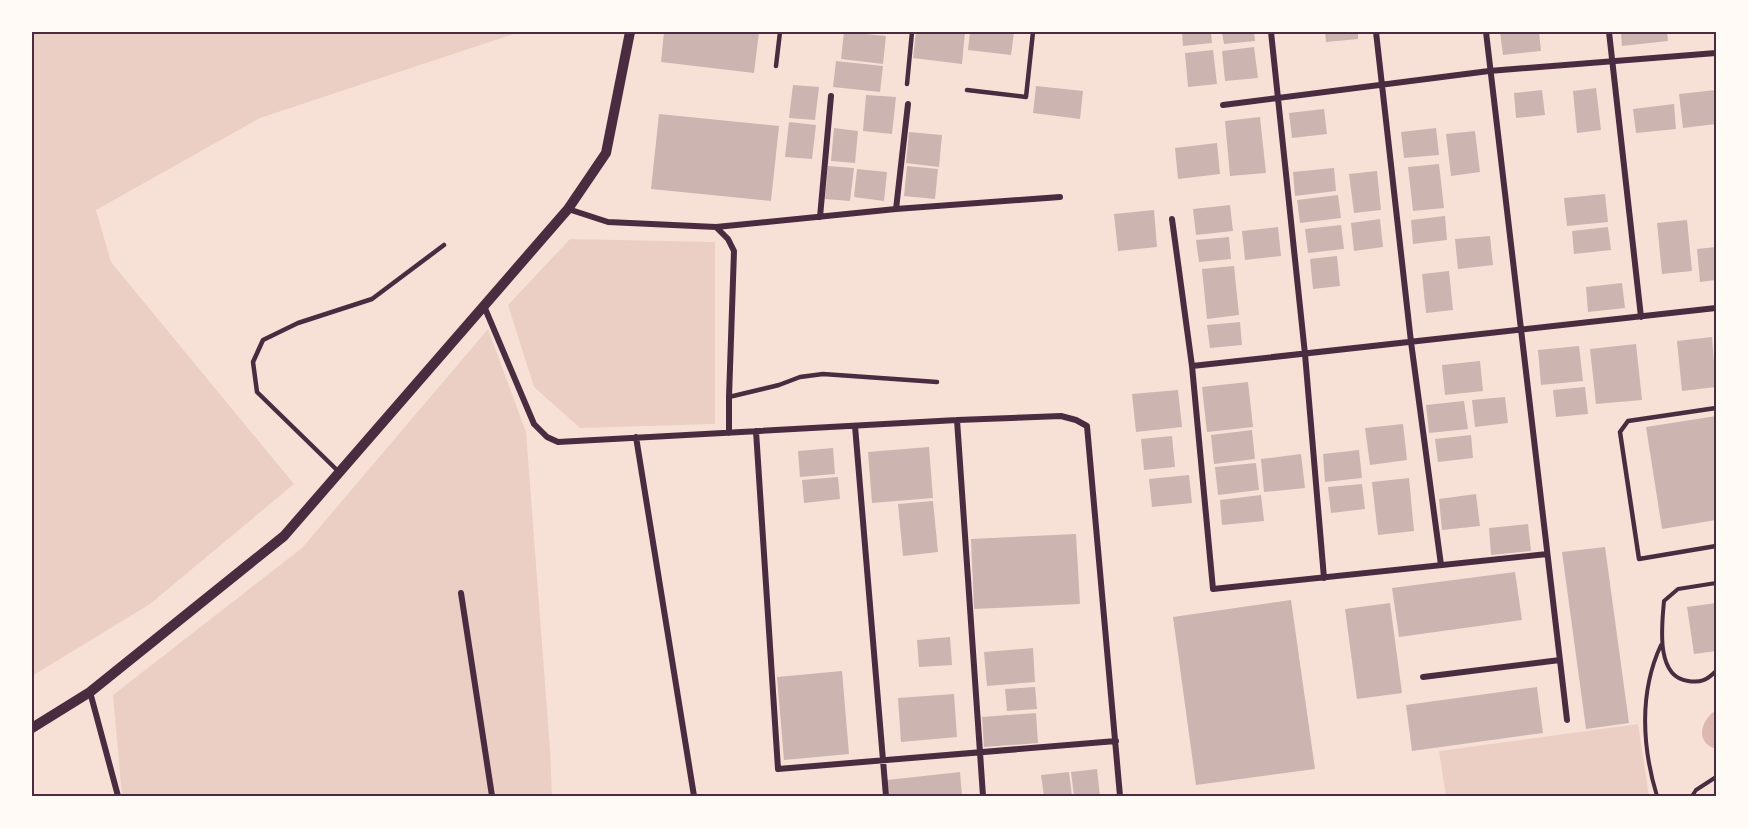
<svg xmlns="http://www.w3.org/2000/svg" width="1748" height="828" font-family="'DejaVu Sans',sans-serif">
  <rect width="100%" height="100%" fill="#f7e1d7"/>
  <path fill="#ebcfc5" d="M32,32H520L260,118L96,210L111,262L294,484L150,604L32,676Z
    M570,239L715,242V424L580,428L534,387L508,305Z
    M488,329L526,432L550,749L552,796H122L113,695L302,548Z
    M1638,724L1649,796H1446L1439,751Z"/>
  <path fill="#dcb8b0" d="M1716,710V749C1694,742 1701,720 1716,710Z"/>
  <path fill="#ccb4b1" d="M664,32H759L754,73L661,62Z
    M844,32L886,36L883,64L841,59Z
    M916,32H965L962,64L913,58Z
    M970,32H1014L1011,55L968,50Z
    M1182,32H1211L1212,43L1183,46Z
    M1222,32H1254L1255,41L1224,44Z
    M1325,32H1358V39L1326,42Z
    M1500,32H1539L1541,51L1503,55Z
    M1621,32H1667L1668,41L1622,46Z
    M1254,47L1258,78L1225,81L1222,51Z
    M1213,50L1217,84L1188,87L1185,53Z
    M836,61L883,66L880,92L833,87Z
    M793,85L819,87L815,120L789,118Z
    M1036,86L1083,91L1080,119L1033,113Z
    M1596,88L1601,130L1577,133L1573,91Z
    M1542,90L1545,115L1516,118L1514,93Z
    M1716,90V124L1683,128L1679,94Z
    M866,95L896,97L892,134L863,131Z
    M1674,104L1676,129L1636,133L1633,109Z
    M1324,109L1327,134L1292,138L1289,113Z
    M659,114L779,126L771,201L651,189Z
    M1260,117L1266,173L1230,176L1225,121Z
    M789,122L816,125L812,159L785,157Z
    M834,128L858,131L855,163L831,161Z
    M1436,128L1439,155L1404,158L1401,132Z
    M1475,131L1480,172L1451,176L1446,134Z
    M909,132L942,135L939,167L906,163Z
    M1217,143L1220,174L1178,179L1175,148Z
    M1439,164L1444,208L1413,211L1408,167Z
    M828,166L854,168L850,201L825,199Z
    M907,166L938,169L935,199L904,196Z
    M1334,168L1336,191L1295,196L1293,172Z
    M857,169L887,172L884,201L854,197Z
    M1377,171L1381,210L1354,213L1349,174Z
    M1605,194L1608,222L1567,226L1564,198Z
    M1338,195L1341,218L1300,223L1297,200Z
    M1230,205L1233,231L1196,235L1193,209Z
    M1154,210L1157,247L1118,251L1114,214Z
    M1445,216L1447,240L1413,244L1411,220Z
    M1380,219L1383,247L1354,251L1351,223Z
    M1687,220L1692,271L1662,274L1657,223Z
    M1341,225L1344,249L1308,253L1305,229Z
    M1278,227L1281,256L1245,260L1242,231Z
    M1608,227L1611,250L1574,254L1572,231Z
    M1490,236L1493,265L1458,269L1455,239Z
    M1229,237L1231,259L1199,262L1196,240Z
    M1716,247V280L1700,282L1697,249Z
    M1337,256L1340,286L1313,289L1310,259Z
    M1234,266L1239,315L1207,319L1202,269Z
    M1449,271L1453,310L1426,313L1422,274Z
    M1622,283L1625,308L1588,312L1586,287Z
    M1240,322L1242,345L1210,348L1207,325Z
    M1712,337L1716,387L1682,391L1677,341Z
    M1636,344L1642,400L1596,404L1590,349Z
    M1579,346L1583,381L1541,385L1538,350Z
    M1480,361L1483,391L1445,395L1442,365Z
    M1248,382L1253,427L1207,432L1202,387Z
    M1585,387L1588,414L1556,417L1553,390Z
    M1178,390L1182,427L1136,432L1132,394Z
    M1505,397L1508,423L1475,427L1472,400Z
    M1464,401L1468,429L1429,433L1426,405Z
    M1716,416V520L1662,529L1646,427Z
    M1403,424L1407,460L1370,465L1365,428Z
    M1252,430L1255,459L1214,464L1211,435Z
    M1471,435L1473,458L1438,462L1435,439Z
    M1172,436L1175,467L1144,470L1141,439Z
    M929,447L933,498L872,503L868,452Z
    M833,448L835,474L800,477L798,451Z
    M1359,450L1362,478L1325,482L1323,454Z
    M1301,454L1305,488L1264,492L1261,459Z
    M1256,463L1259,490L1218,495L1215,467Z
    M1189,475L1192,503L1152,507L1149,479Z
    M838,477L840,499L804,503L802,480Z
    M1409,478L1414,531L1378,535L1372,482Z
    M1362,484L1365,509L1331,513L1328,487Z
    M1476,494L1480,526L1442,530L1439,499Z
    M1261,495L1264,521L1222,525L1220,500Z
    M933,501L938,552L903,556L898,504Z
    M1528,524L1531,551L1491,555L1489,528Z
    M1076,534L1080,604L974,609L971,539Z
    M1605,547L1629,723L1586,729L1562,552Z
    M1515,572L1522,620L1399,637L1392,588Z
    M1291,600L1315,769L1196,785L1173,617Z
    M1390,603L1402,693L1357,699L1345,609Z
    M1716,603V651L1694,654L1687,607Z
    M950,637L952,665L919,667L917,640Z
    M1033,648L1035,682L987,686L984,652Z
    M842,671L849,754L784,760L777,677Z
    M1035,687L1037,709L1007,711L1005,689Z
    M1537,687L1543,733L1412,751L1406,705Z
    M954,694L957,737L901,742L898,698Z
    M1036,713L1038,743L984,747L982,717Z
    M1097,769L1100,796H1074L1071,772Z
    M960,772L962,796H889L887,780Z
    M1069,772L1072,796H1044L1041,775Z"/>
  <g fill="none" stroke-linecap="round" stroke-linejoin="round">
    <path stroke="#4a2c40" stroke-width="4" d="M1716,583L1678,589L1664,601C1662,624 1655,677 1688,681C1701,683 1707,680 1716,671
      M1657,796C1642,747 1639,692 1661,645
      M1692,796L1696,790L1716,777"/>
    <path stroke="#4a2c40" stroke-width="4.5" d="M776,66L780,32
      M907,84L912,32
      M967,90L1026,97L1033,32
      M729,397L779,385L800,377L823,374L937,382
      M1716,408L1628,421L1620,432L1639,559L1716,546
      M339,472L257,392L253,362L263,340L298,323L372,299L444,245"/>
    <path stroke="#4a2c40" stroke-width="6" d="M1271,32L1305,354L1324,578
      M1376,32L1411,342L1441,565
      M1486,32L1567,720
      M1609,32L1641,317
      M1223,105L1489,71L1716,53
      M568,209L608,222L716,227L728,239L734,251L729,397V433
      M896,209L908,104
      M820,217L831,96
      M1172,219L1192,366L1213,589L1547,554
      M716,227L896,209L1060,197
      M484,306L534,424L547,437L558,442L957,420L1061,416L1076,420L1087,426L1120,796
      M1192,366L1716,308
      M957,420L983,796
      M855,426L886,796
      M756,431L778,769L1116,741
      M636,437L694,796
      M461,593L492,796
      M1423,677L1560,660
      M90,692L118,796"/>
    <path stroke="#4a2c40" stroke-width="10" d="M32,728L90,692L284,536L568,209L606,153L630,32"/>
  </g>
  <rect width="1748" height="828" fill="none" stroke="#fffaf5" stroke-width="66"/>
  <rect x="33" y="33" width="1682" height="762" fill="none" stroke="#4a2c40" stroke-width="2"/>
</svg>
